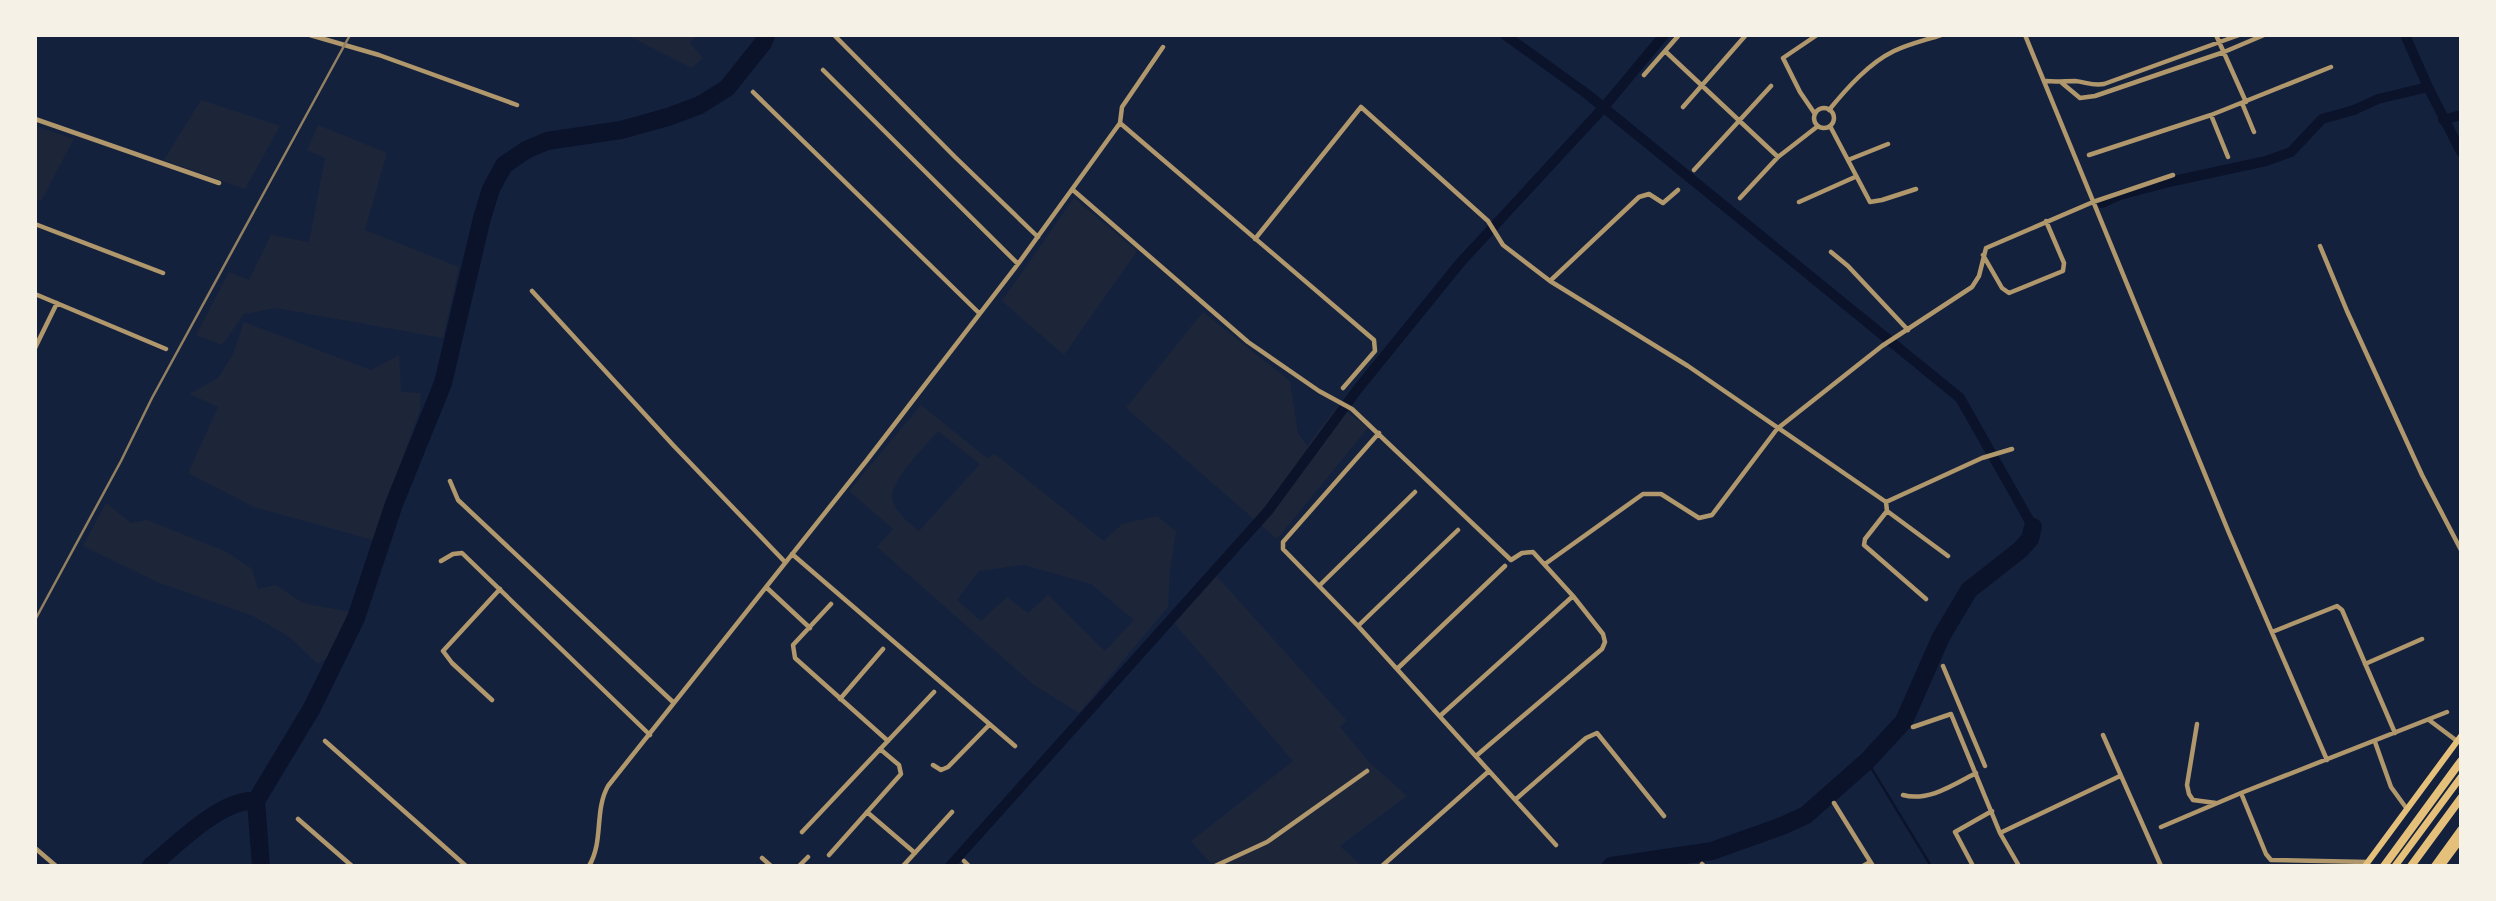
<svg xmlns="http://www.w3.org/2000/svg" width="2496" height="901" font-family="Helvetica,sans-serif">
  <rect width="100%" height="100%" fill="#14213d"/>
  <path fill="#1d2539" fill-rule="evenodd" d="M627,35H699L689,42L703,58L692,68Z
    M201,100L280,126L245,189L164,160Z
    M318,125L387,153L365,230L459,267L443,338L276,308L244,314L222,345L196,335L229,272L249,280L271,235L309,242L325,158L307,150Z
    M35,126L74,139L41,201L35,199Z
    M1074,198L1137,251L1064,355L1002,301Z
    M1203,312L1290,381L1298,433L1307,446L1338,405L1368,428L1277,539L1126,408Z
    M244,322L371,370L399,355L401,392L421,393L420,410L373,540L254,507L188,473L218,407L189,394L218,378L233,354Z
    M921,405L987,458L995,454L1104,541L1122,524L1157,516L1176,531L1170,571L1168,607L1079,713L1034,685L877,547L893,529L849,491ZM938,431L980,464L919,531C909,522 894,512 892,498C890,481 927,444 938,431ZM1024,565L1091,584L1134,620L1105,651L1048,595L1028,613L1007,597L981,621L957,600L979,571Z
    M106,503L131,523L147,520L227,552L252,569L258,589L276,585L303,603L350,612L332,655L318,664L288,636L253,616L157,582L83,546Z
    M1213,572L1347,721L1340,727L1369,762L1407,796L1340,846L1362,866H1213L1191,841L1293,761L1174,623Z"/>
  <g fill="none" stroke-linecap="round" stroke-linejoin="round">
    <path stroke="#0b132b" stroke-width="2.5" d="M1867,761L1931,866"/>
    <path stroke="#0b132b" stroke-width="10" d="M1505,35L1587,94L1960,398L2033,527
      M2405,35L2428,87L2461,152
      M2443,120L2461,115
      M2102,203L2120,195L2169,182L2266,161L2291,152L2322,119L2354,110L2378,99L2428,87
      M950,866L1268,511L1357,390L1460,263L1604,107L1664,35"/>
    <path stroke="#0b132b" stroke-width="18" d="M151,866C176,845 222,798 256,801
      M261,866L256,801L312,708L356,618L394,504L443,383L482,218L491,189L504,165L526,150L547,141L621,130L668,117L700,105L727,88L763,43L766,35
      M1611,866L1712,851L1782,826L1806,815L1867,761L1904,721L1941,637L1969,590L2020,550L2030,539L2033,527"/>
    <path stroke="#b1986c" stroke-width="4.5" d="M310,35L379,55L517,105
      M834,35L955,157L1038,237
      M2025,35L2229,533L2327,760
      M2216,35L2246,102
      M1665,51L1778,157
      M823,70L1018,264
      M1644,75L1679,35
      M2046,81C2056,82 2065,81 2075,81C2086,82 2092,86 2104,84L2239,35
      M2062,83L2080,98L2095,96L2224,52L2264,35
      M753,92L979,313
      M2242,103L2254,132
      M1683,107L1745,36
      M1814 118a10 10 0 1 1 20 0a10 10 0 1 1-20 0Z
      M1829,110C1847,88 1869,63 1894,51C1909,44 1926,40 1941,35
      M1815,114L1800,92L1783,58L1817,35
      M2211,115L2228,157
      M35,119L219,183
      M1120,123L1374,340L1375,351L1343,388
      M1830,126L1870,202L1882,200L1916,189
      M2089,155L2211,115L2331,67
      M1848,160L1888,144
      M1694,170L1771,86
      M1073,190L1248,342L1319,391L1352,409L1511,560L1522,553L1533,552L1573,596L1603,634L1605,642L1602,649L1476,756
      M1740,198L1778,157L1818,126
      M1799,202L1855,177
      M35,224L163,273
      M1255,239L1361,107L1488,221L1503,245L1550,281L1688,366L1886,502L1887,511L1948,556
      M2320,246L2347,311L2422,475L2461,550
      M1831,252L1848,266L1908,330
      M1983,255L2002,288L2009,293L2063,271L2064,263L2046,221
      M1550,281L1639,197L1649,194L1663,203L1678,190
      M532,291L673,445L785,562
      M35,294L166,349
      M35,348L57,303
      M1379,433L1283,542V549L1358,626L1556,845
      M450,481L458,500L674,703
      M1886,502L1982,458L2012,449
      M1887,511L1865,539L1864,545L1926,599
      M792,554L1015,746
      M441,561L453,554L462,553L650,735
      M1545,564L1643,494H1661L1699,518L1712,515L1777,429L1882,346L1972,287L1979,276L1986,248L2093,202L2173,175
      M1319,586L1415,492
      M766,587L810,628
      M831,604L793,645L795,658L888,741
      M1358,626L1458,530
      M2272,632L2337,606L2342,610L2395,733
      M2365,664L2422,639
      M1943,666L1985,766
      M1397,669L1505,566
      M840,699L883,649
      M492,700L452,663L443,651L500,589
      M1440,716L1573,596
      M2429,720L2457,741
      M2197,724L2187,785L2189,794L2193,800L2216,803
      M1913,727L1951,714L2000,833L2019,866
      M2103,735L2161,866
      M325,741L466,866
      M2375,742L2391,787L2407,809
      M933,765L941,770L948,767L989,725
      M2241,793L2266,854L2271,860L2367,862
      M1903,795C1928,802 1953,785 1976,773
      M1516,799L1586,738L1597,733L1664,816
      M1834,803L1873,866
      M867,812L915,853
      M298,819L352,866
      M2161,827L2241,793L2447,712
      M802,832L934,692
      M2000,833L2120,776
      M35,848L56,866
      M829,855L901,774L899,765L880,749
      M762,858L771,866
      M964,861L969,866
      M1702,864L1704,866
      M589,866C604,841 594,811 608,786L867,460L1018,264L1120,123L1122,107L1163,47
      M799,866L808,857
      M903,866L952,812
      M1215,866L1267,842L1367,771
      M1382,866L1489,771
      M1863,866L1870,862
      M1973,866L1955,832L1992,811"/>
    <path stroke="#e5c07b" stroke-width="6" d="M2365,866L2461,736"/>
    <path stroke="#e5c07b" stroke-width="7" d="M2395,866L2461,777
      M2441,866L2461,839"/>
    <path stroke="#e5c07b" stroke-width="8" d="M2384,866L2461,761
      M2411,866L2461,798
      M2435,866L2461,830"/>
    <path stroke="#918062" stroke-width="2.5" d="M35,620L121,461L152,398L350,35"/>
  </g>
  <rect width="2496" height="901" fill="none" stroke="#f6f1e7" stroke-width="74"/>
</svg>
